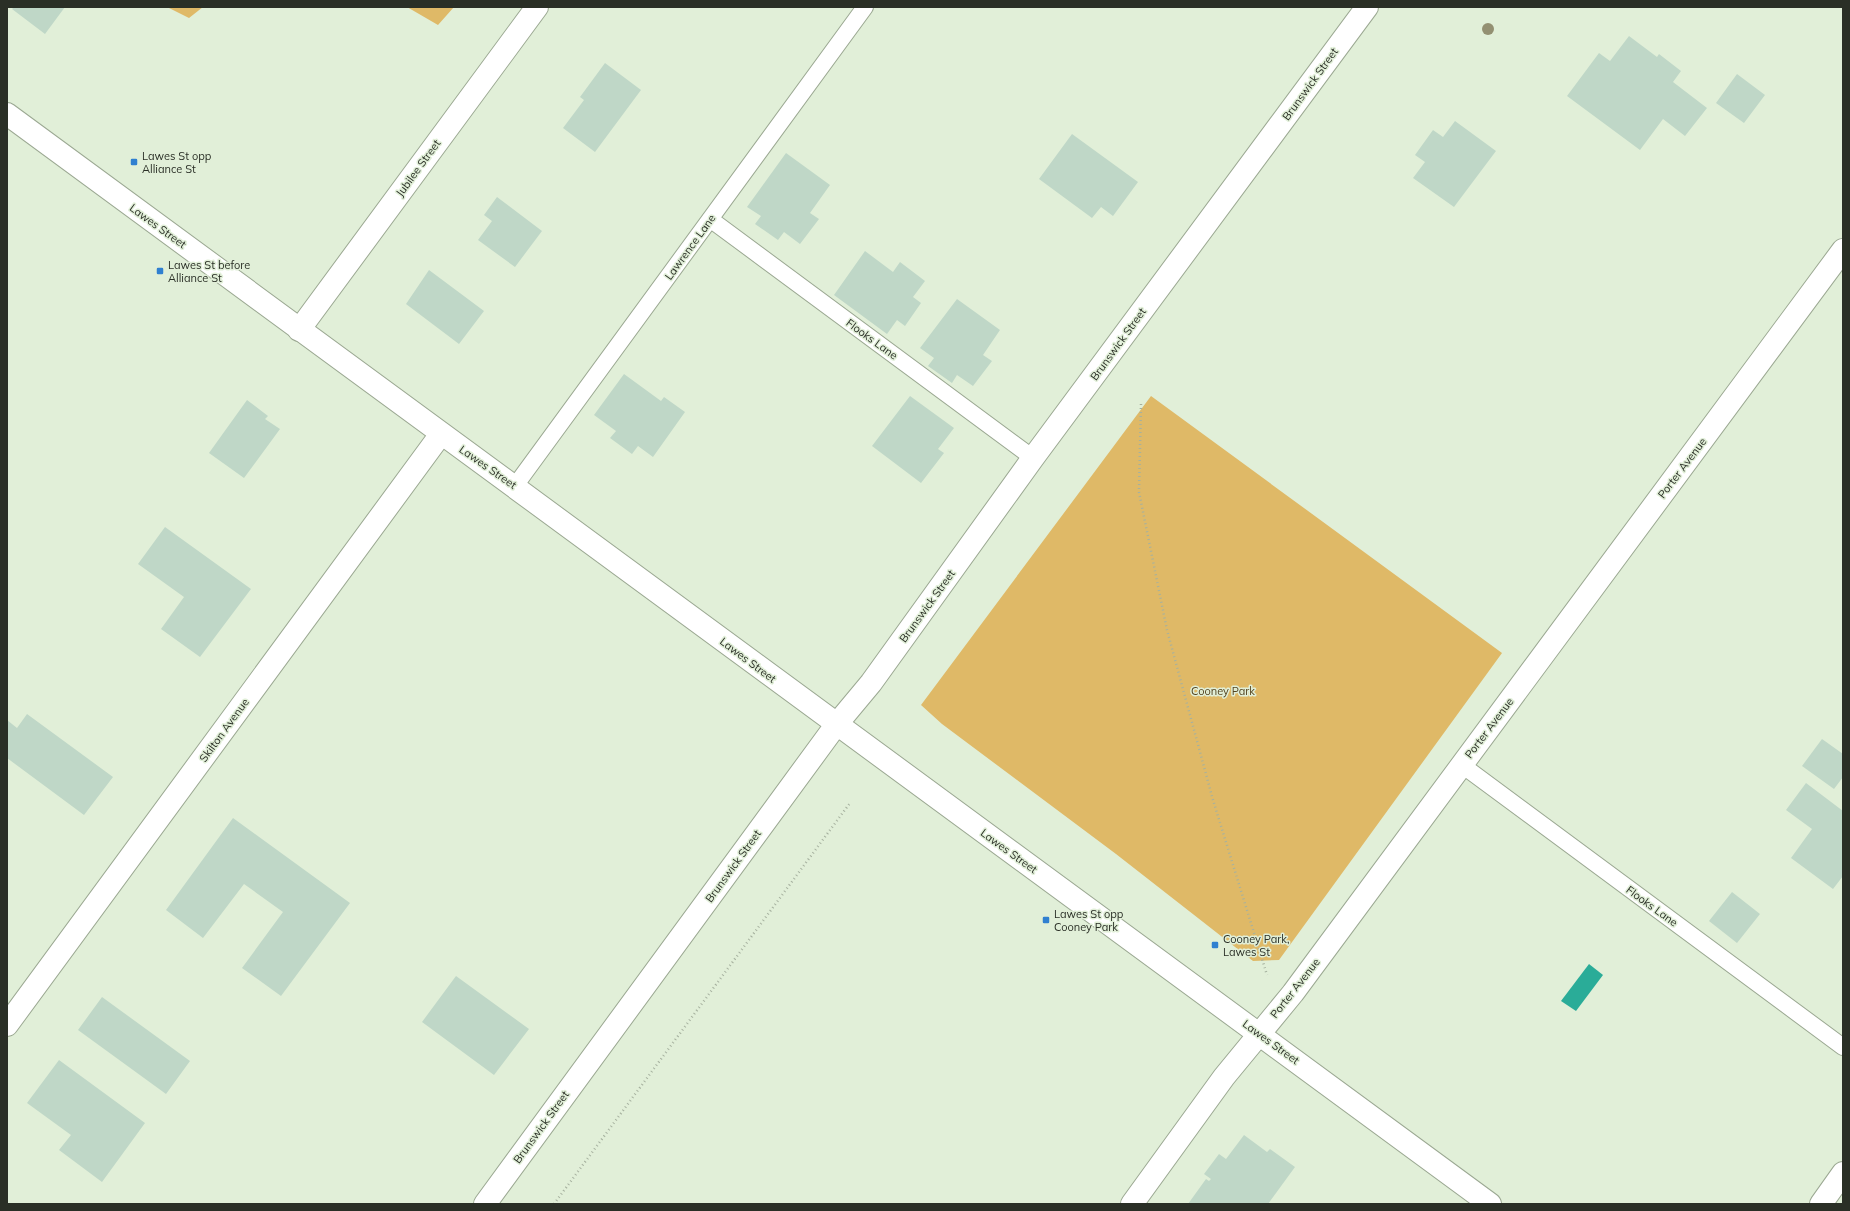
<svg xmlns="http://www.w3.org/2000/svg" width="1850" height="1211" font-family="Mulish,sans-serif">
  <rect width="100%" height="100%" fill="#e1efd8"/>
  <path fill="#dfb967" d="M167,7H203L189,18Z
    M407,7H454L438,25Z
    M1151,396L1502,653L1279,960L1253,961L1116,854L942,724L921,705Z"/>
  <path fill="#2aac98" d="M1589,964L1603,975L1576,1011L1561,1001Z"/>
  <path fill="#bfd7c7" d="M14,7H65L45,34L12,9Z
    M1629,36L1657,57L1659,54L1681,71L1673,82L1707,108L1685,136L1663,119L1640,150L1567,96L1599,53L1610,61Z
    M605,63L641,90L595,152L563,128L584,100L580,97Z
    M1737,74L1765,95L1744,123L1716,103Z
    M1455,121L1496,151L1454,207L1413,178L1425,162L1415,155L1433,130L1443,137Z
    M1072,134L1138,182L1113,216L1101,207L1092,218L1039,179Z
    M786,153L830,185L810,213L819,219L800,244L784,232L778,240L755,224L761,216L747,207Z
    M497,197L542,231L515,267L478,240L492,221L484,215Z
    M865,251L893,272L900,262L925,281L913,297L921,303L905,326L897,320L887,334L834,295Z
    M429,270L484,311L459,344L406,304Z
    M957,299L1000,330L983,355L992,361L973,386L957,375L952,383L928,366L934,358L920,348Z
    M624,374L661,401L664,397L685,412L653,457L638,446L632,454L610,438L616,431L594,415Z
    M910,396L954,428L938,449L944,453L921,483L872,446Z
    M247,400L268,416L265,419L280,429L244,478L209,453Z
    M165,527L251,589L200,657L161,629L184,597L138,564Z
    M27,714L113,777L84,815L7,758V720L17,728Z
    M1822,739L1843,754V777L1834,789L1802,766Z
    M1806,783L1843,811V876L1833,889L1791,858L1812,829L1786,810Z
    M233,818L350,903L281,996L242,968L283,912L244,884L203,938L166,910Z
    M1732,892L1760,914L1737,943L1709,921Z
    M456,976L529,1029L494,1075L422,1022Z
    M102,997L190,1061L166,1094L78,1030Z
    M59,1060L145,1123L102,1182L59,1150L71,1135L27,1103Z
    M1244,1135L1267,1152L1270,1149L1295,1167L1268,1204H1188L1206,1179L1209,1181L1211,1179L1204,1174L1219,1154L1226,1159Z"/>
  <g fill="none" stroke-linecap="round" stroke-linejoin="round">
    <defs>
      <path id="service" d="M710,219L1033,458
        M515,486L865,7
        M1462,765L1843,1047"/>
      <path id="minor" d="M299,330L537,7
        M7,1025L441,434
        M485,1204L836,725L871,683L1033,458L1367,7
        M1132,1204L1224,1077L1293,993L1843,250
        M1821,1204L1843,1173"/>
      <path id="tertiary" d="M7,114L1490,1204"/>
    </defs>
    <use href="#service" stroke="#9ba892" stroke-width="18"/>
    <use href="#minor" stroke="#9ba892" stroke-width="24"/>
    <use href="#tertiary" stroke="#9ba892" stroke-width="24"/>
    <path stroke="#a6b19f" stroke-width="2.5" stroke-dasharray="1 3" stroke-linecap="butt" d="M1141,404L1139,492L1167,630L1213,800L1267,975
      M554,1204L850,803"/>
    <use href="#service" stroke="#fff" stroke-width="16"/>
    <use href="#minor" stroke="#fff" stroke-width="22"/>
    <use href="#tertiary" stroke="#fff" stroke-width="22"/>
  </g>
  <circle fill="#939072" cx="1488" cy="29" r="6"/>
  <g fill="#3080d0" stroke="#e1efd8" stroke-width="1.5">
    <rect x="130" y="158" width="8" height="8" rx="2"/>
    <rect x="156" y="267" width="8" height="8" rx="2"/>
    <rect x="1042" y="916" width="8" height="8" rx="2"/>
    <rect x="1211" y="941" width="8" height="8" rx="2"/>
  </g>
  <g text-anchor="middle" stroke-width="3" stroke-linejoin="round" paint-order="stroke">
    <g font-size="11" fill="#2a2f26" stroke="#e1efd8">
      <text transform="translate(1310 84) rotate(-54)" y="4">Brunswick Street</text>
      <text transform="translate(418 168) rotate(-54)" y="4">Jubilee Street</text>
      <text transform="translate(158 226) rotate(36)" y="4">Lawes Street</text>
      <text transform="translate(690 247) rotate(-54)" y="4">Lawrence Lane</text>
      <text transform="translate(872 339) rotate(36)" y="4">Flooks Lane</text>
      <text transform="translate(1118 344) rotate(-54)" y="4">Brunswick Street</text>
      <text transform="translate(488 467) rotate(35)" y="4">Lawes Street</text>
      <text transform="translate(1682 468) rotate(-53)" y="4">Porter Avenue</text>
      <text transform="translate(927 606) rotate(-54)" y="4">Brunswick Street</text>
      <text transform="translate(748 660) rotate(37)" y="4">Lawes Street</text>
      <text transform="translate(1489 728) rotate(-53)" y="4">Porter Avenue</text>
      <text transform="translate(224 730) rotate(-54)" y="4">Skilton Avenue</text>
      <text transform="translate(1009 851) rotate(36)" y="4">Lawes Street</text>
      <text transform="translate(733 866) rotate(-54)" y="4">Brunswick Street</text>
      <text transform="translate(1652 906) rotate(36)" y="4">Flooks Lane</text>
      <text transform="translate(1295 988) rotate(-52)" y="4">Porter Avenue</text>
      <text transform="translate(1271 1042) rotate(36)" y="4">Lawes Street</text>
      <text transform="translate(541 1127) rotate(-54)" y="4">Brunswick Street</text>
    </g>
    <g font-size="11" fill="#2a2f26" stroke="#e1efd8" text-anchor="start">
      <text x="142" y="160">Lawes St opp<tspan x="142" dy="13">Alliance St</tspan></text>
      <text x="168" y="269">Lawes St before<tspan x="168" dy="13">Alliance St</tspan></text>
      <text x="1054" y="918">Lawes St opp<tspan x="1054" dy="13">Cooney Park</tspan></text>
      <text x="1223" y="943">Cooney Park,<tspan x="1223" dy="13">Lawes St</tspan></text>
    </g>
    <g font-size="11" fill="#53431f" stroke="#e1efd8">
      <text x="1223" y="695">Cooney Park</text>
    </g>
  </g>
  <rect width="1850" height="1211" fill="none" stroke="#2a2f26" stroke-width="16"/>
</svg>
